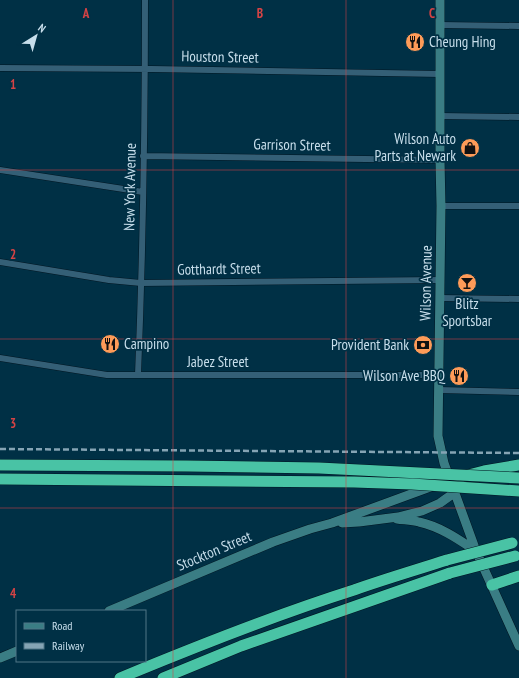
<svg xmlns="http://www.w3.org/2000/svg" width="519" height="678" font-family="'PT Sans Narrow',sans-serif">
  <rect width="100%" height="100%" fill="#003045"/>
  <g fill="none" stroke-linecap="round" stroke-linejoin="round">
    <defs>
      <path id="street" d="M440,25L519,26
        M0,68L152,69L440,74
        M440,116L519,117
        M143,156L440,160
        M0,170L143,192
        M441,206H519
        M0,262L109,280L141,283L440,280
        M440,298L519,299
        M0,358L107,375H438
        M138,375C143,250 145,125 145,0
        M439,390L519,392"/>
      <path id="secondary" d="M440,0V160L441,206L438,436L444,463L476,551L519,646
        M397,519C404,520 412,520 419,522C441,527 458,539 476,551
        M342,523L359,522L398,517L422,511L440,503L454,493
        M109,611L273,542L310,529L332,523L433,486
        M0,658L17,651"/>
      <path id="highway" d="M449,480L484,471L519,465
        M492,585L519,576
        M120,678C197,646 275,615 354,590C385,579 416,570 447,560
        M163,678L241,646L450,573"/>
    </defs>
    <use href="#street" stroke="#011622" stroke-width="7"/>
    <use href="#secondary" stroke="#011622" stroke-width="10"/>
    <use href="#highway" stroke="#011622" stroke-width="12"/>
    <use href="#street" stroke="#345f76" stroke-width="6"/>
    <use href="#secondary" stroke="#3a7d84" stroke-width="9"/>
    <use href="#highway" stroke="#49c3a5" stroke-width="11"/>
    <path stroke="#85a4b4" stroke-width="2.5" stroke-dasharray="6 3" stroke-linecap="butt" d="M0,449L519,453"/>
    <defs>
      <path id="highway-bridge" d="M0,465L187,466L319,468L519,478
        M0,479L354,482L412,484L519,491
        M447,560L512,543
        M450,573L515,556"/>
    </defs>
    <use href="#highway-bridge" stroke="#011622" stroke-width="12" stroke-linecap="butt"/>
    <use href="#highway-bridge" stroke="#49c3a5" stroke-width="11"/>
  </g>
  <path fill="none" stroke="#d44345" stroke-width="1" stroke-opacity="0.55" d="M173,0V678M346,0V678M0,170H519M0,339H519M0,508H519"/>
  <defs>
    <symbol id="restaurant-disc" viewBox="-11 -11 22 22"><circle r="9.5" fill="#fe9b58" stroke="#003045"/><path d="M-5-6h1v4h1v-4h1v4h1v-4h1v5L-1.5 .5V6h-2V.5L-5-1ZM5-6V6H3V1.5H1.5Q1.5-4 5-6Z" fill="#111"/></symbol>
    <symbol id="shop-disc" viewBox="-11 -11 22 22"><circle r="9.5" fill="#fe9b58" stroke="#003045"/><path d="M-5-2.5h2.3a2.7 3.5 0 0 1 5.4 0H5L5.5 6h-11ZM-1.5-2.5h3a1.5 2.3 0 0 0-3 0Z" fill="#111"/></symbol>
    <symbol id="bar-disc" viewBox="-11 -11 22 22"><circle r="9.5" fill="#fe9b58" stroke="#003045"/><path d="M-6-5H6L.8 .8V4.5H3.5V6h-7V4.5H-.8V.8Z" fill="#111"/></symbol>
    <symbol id="bank-disc" viewBox="-11 -11 22 22"><circle r="9.5" fill="#fe9b58" stroke="#003045"/><path d="M-6-4H6V4H-6ZM0-2.3a2.3 2.3 0 1 0 0 4.6a2.3 2.3 0 1 0 0-4.6Z" fill="#111"/></symbol>
  </defs>
  <g fill-rule="evenodd">
    <use href="#restaurant-disc" x="404" y="31" width="22" height="22"/>
    <use href="#shop-disc" x="459" y="137" width="22" height="22"/>
    <use href="#bar-disc" x="456" y="272" width="22" height="22"/>
    <use href="#restaurant-disc" x="99" y="333" width="22" height="22"/>
    <use href="#bank-disc" x="412" y="334" width="22" height="22"/>
    <use href="#restaurant-disc" x="448" y="365" width="22" height="22"/>
  </g>
  <g text-anchor="middle" stroke-width="3.5" stroke-linejoin="round" paint-order="stroke">
    <g font-size="15" fill="#c7deeb" stroke="#003045" text-anchor="end">
      <text x="429" y="47" text-anchor="start">Cheung Hing</text>
      <text x="456" y="144">Wilson Auto<tspan x="456" dy="17">Parts at Newark</tspan></text>
      <text x="467" y="309" text-anchor="middle">Blitz<tspan x="467" dy="17">Sportsbar</tspan></text>
      <text x="124" y="349" text-anchor="start">Campino</text>
      <text x="409" y="350">Provident Bank</text>
      <text x="445" y="381">Wilson Ave BBQ</text>
    </g>
    <g font-size="15" fill="#c7deeb" stroke="#003045">
      <text transform="translate(220 57) rotate(1)" y="5">Houston Street</text>
      <text transform="translate(292 145) rotate(1)" y="5">Garrison Street</text>
      <text transform="translate(130 187) rotate(-89)" y="5">New York Avenue</text>
      <text transform="translate(219 269) rotate(-1)" y="5">Gotthardt Street</text>
      <text transform="translate(426 283) rotate(-89)" y="5">Wilson Avenue</text>
      <text x="218" y="367">Jabez Street</text>
      <text transform="translate(214 551) rotate(-23)" y="5">Stockton Street</text>
    </g>
  </g>
  <g font-size="13" text-anchor="middle" font-weight="bold" fill="#d44345" stroke="#003045" stroke-width="3.5" stroke-linejoin="round" paint-order="stroke">
    <text x="86" y="18">A</text>
    <text x="260" y="18">B</text>
    <text x="432" y="18">C</text>
    <text x="13" y="89">1</text>
    <text x="13" y="259">2</text>
    <text x="13" y="428">3</text>
    <text x="13" y="598">4</text>
  </g>
  <rect x="16" y="610" width="130" height="52" fill="#003045" stroke="#507687"/>
  <rect x="24" y="623" width="20" height="6" fill="#3a7d84" stroke="#507687"/>
  <text x="52" y="630" font-size="12" fill="#c7deeb">Road</text>
  <rect x="24" y="643" width="20" height="6" fill="#85a4b4" stroke="#507687"/>
  <text x="52" y="650" font-size="12" fill="#c7deeb">Railway</text>
  <g transform="translate(36 36) rotate(37)" stroke="#003045" stroke-width="3" paint-order="stroke">
  <path d="M0-3L7 15L0 10L-7 15Z" fill="#c7deeb"/>
  <text y="-6" font-size="11" font-weight="bold" text-anchor="middle" fill="#c7deeb">N</text>
  </g>
</svg>
